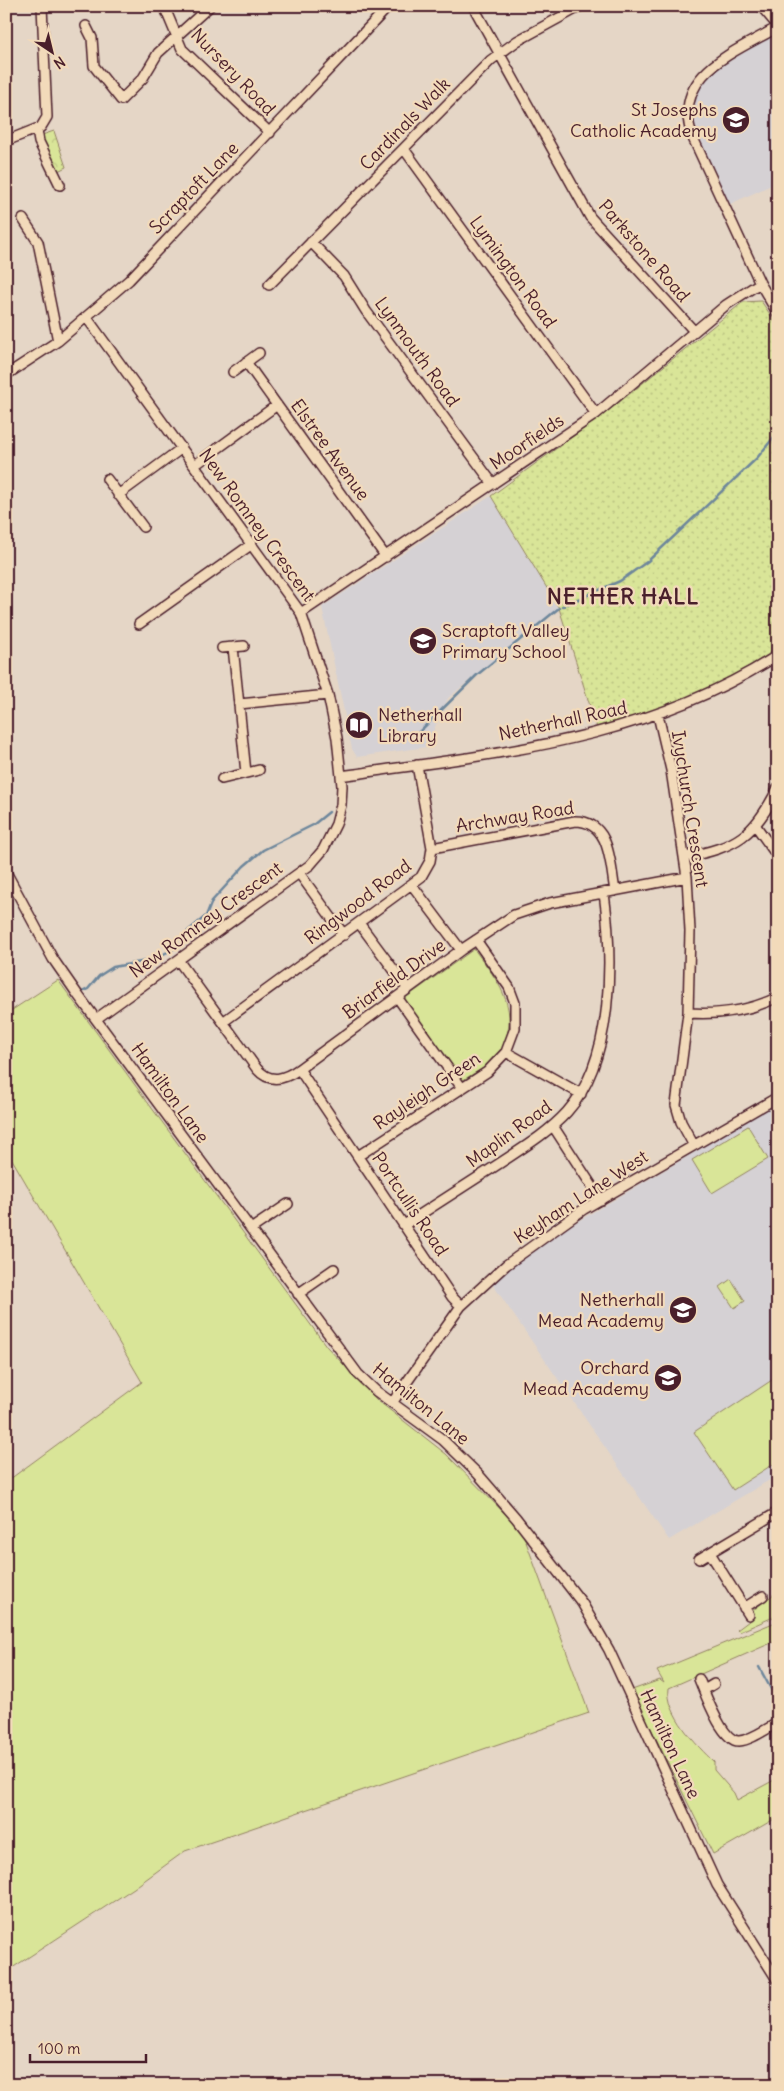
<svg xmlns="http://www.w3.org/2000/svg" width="784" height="2091" font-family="Delius,sans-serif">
  <defs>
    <pattern id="forest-crowns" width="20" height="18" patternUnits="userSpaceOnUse" patternTransform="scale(1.25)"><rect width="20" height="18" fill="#d9e598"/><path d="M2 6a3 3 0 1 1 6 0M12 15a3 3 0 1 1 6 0" fill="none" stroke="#bcc483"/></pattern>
    <pattern id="park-dots" width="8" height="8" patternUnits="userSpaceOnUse" patternTransform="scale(1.25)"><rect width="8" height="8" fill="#d9e598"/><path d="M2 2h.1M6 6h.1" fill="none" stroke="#bcc483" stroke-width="1.8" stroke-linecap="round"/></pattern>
  </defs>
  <rect width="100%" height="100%" fill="#e5d6c6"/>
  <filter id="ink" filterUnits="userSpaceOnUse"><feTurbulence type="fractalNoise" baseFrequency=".02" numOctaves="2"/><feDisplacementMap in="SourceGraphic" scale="10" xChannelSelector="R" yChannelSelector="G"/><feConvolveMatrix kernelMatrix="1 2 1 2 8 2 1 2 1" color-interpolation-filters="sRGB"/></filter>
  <g filter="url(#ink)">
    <path fill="#d5d1d4" d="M778,32V182L730,204L696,131L693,116L694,100L700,86L709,74Z
      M491,496L559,608L448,698L426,747L357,757L352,749L322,607Z
      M778,1103V1475L669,1540L491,1282L529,1250Z"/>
    <path fill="#d9e598" stroke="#928262" d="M474,949C493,975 516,1000 507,1036C506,1042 504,1049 500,1054C492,1065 473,1073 462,1081L404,999Z
      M58,980L327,1347L377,1400L446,1454L522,1531L589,1713L185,1851L134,1888L6,1972V1482L142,1382L6,1149V1014Z
      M748,1126L768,1159L712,1193L692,1160Z
      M731,1279L745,1301L734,1308L720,1287Z
      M778,1376V1461L733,1490L694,1432Z
      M778,1591V1615L739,1632L737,1630L753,1618L752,1611Z
      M778,1621V1640L669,1688C665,1713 697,1746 714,1762V1770L734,1793L737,1800L778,1778V1817L713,1854L632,1690L660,1680L664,1683L657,1671Z"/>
    <path fill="url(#forest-crowns)" stroke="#928262" d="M54,131L66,167L56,172L40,143L42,135Z"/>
    <path fill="url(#park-dots)" stroke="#928262" d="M761,301L778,326V648C722,686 661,709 598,731L559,608L491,496L612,408L743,302Z"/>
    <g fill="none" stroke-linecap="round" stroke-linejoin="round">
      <path stroke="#6d869b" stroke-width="2.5" d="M567,604L620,581L648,561L757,458L778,432
        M562,606H564
        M418,733L477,675L559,608
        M82,992L88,989L99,976L113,967L152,960L183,944L188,931L206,916L212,901L244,866L263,850L313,825L329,812
        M759,1667L778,1702"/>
      <defs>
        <path id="minor" d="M164,6L182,49L270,133
          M473,6L590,217L694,331
          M761,6L778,26
          M86,26L92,38L94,66L121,100L143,78L158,53L210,6
          M778,27C735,52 669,75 693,138L760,283L778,314
          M37,130L39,142L60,185
          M6,141L41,127L47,117L42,6
          M404,149L596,414
          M23,219L38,242L58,341
          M311,242L344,276L366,311L493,484
          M269,285L491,60L517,41L581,6
          M87,318L301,613L328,695L337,738L342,786L341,805L336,824L323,850L310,865L96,1019
          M246,362L386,557
          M233,372L259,353
          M6,375L58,341L129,280L389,6
          M195,465L277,405
          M107,479L143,527
          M118,495L182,448
          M301,613L596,414L726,305L760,283
          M139,624L252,544
          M233,647L246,773
          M222,648L244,646
          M239,704L328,695
          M658,715L671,770L687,877L690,931L688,1013L676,1105L681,1122L693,1144
          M341,776C496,753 643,742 778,655
          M222,779L259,770
          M756,826L778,857
          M432,848L575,821C611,821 610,864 615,891
          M685,857C737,847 754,836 778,788
          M6,872L53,959L78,995L358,1374L376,1391L443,1440L478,1474L516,1518L582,1603L609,1650L717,1885L778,1981
          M299,873L344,935
          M412,885L461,950
          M359,923L408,989
          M178,960L257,1069C270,1084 285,1079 299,1069L461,950L514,915L550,903L687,877
          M397,997L462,1088
          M688,1013C719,1015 750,1011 778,997
          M223,1022L421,877L430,861L432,848L417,765
          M506,1052L581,1094
          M299,1069L452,1297L461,1306
          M553,1126L601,1200
          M358,1156L487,1072L506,1052L515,1028V1003L509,987L476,940
          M404,1225C435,1205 466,1185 497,1165C521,1149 547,1134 567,1112C614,1060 613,959 604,893
          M251,1229L288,1204
          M298,1294L334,1269
          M392,1403L461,1306L506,1265L584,1209L778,1097
          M710,1553L749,1615
          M699,1559L778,1512
          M744,1608L763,1596
          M699,1679C705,1693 722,1742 739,1741C752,1740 767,1728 778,1723
          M704,1690L714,1684"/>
      </defs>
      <use href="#minor" stroke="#4a1f2b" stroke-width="12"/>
      <use href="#minor" stroke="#f2daba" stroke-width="9"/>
    </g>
  </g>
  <defs>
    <symbol id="school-disc" viewBox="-11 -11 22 22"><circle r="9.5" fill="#4a1f2b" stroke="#f2daba"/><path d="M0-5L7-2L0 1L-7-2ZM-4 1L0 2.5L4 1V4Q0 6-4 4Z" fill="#fff"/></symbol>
    <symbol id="library-disc" viewBox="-11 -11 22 22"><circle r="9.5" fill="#4a1f2b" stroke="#f2daba"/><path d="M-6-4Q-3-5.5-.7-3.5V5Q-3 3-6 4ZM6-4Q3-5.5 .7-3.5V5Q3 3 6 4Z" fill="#fff"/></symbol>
  </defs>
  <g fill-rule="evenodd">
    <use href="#school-disc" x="720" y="104" width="32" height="32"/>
    <use href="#school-disc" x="407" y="625" width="32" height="32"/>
    <use href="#library-disc" x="343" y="709" width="32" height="32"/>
    <use href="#school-disc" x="667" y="1294" width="32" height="32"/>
    <use href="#school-disc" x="652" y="1362" width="32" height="32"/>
  </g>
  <g text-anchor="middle" stroke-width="4.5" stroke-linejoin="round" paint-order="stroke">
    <g font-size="18" fill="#4a1f2b" stroke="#f2daba">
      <text transform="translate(233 72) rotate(46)" y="6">Nursery Road</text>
      <text transform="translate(405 124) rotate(-46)" y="6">Cardinals Walk</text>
      <text transform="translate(194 188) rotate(-46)" y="6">Scraptoft Lane</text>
      <text transform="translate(644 251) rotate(49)" y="6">Parkstone Road</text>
      <text transform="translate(513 272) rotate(54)" y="6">Lymington Road</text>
      <text transform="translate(417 352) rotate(54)" y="6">Lynmouth Road</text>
      <text transform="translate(527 442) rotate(-34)" y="6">Moorfields</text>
      <text transform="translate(330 450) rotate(54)" y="6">Elstree Avenue</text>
      <text transform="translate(257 525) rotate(54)" y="6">New Romney Crescent</text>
      <text transform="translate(563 721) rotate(-12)" y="6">Netherhall Road</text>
      <text transform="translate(690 809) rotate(81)" y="6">Ivychurch Crescent</text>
      <text transform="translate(515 817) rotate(-9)" y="6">Archway Road</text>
      <text transform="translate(358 902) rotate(-37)" y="6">Ringwood Road</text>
      <text transform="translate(206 920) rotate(-36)" y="6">New Romney Crescent</text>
      <text transform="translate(394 979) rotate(-36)" y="6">Briarfield Drive</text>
      <text transform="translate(427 1091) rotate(-34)" y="6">Rayleigh Green</text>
      <text transform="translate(170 1093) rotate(54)" y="6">Hamilton Lane</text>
      <text transform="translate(509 1134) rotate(-36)" y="6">Maplin Road</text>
      <text transform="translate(581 1197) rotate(-33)" y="6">Keyham Lane West</text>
      <text transform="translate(410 1204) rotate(56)" y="6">Portcullis Road</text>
      <text transform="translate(421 1404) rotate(39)" y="6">Hamilton Lane</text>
      <text transform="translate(670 1744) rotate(65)" y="6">Hamilton Lane</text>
    </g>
    <g font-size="18" fill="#4a1f2b" stroke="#f2daba" text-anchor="end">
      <text x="717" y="116">St Josephs<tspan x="717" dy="21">Catholic Academy</tspan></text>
      <text x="442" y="637" text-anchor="start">Scraptoft Valley<tspan x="442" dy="21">Primary School</tspan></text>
      <text x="378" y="721" text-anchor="start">Netherhall<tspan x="378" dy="21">Library</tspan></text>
      <text x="664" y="1306">Netherhall<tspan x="664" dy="21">Mead Academy</tspan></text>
      <text x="649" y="1374">Orchard<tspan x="649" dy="21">Mead Academy</tspan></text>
    </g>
    <g font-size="22" font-weight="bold" letter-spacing="1" fill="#4a1f2b" stroke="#f2daba">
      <text x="623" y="604">NETHER HALL</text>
    </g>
  </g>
  <rect width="784" height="2091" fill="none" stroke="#f2daba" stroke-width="25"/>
  <rect x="12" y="12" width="759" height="2066" fill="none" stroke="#4a1f2b" stroke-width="2" filter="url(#ink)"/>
  <g transform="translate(52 52) rotate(145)" stroke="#f2daba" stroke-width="4" paint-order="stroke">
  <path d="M0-4L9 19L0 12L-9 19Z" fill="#4a1f2b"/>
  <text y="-8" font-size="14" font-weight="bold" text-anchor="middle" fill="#4a1f2b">N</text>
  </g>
  <path d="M30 2054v8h116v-8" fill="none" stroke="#4a1f2b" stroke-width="2.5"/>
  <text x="38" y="2054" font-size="15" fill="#4a1f2b" stroke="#f2daba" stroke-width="4" paint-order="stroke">100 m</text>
</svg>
